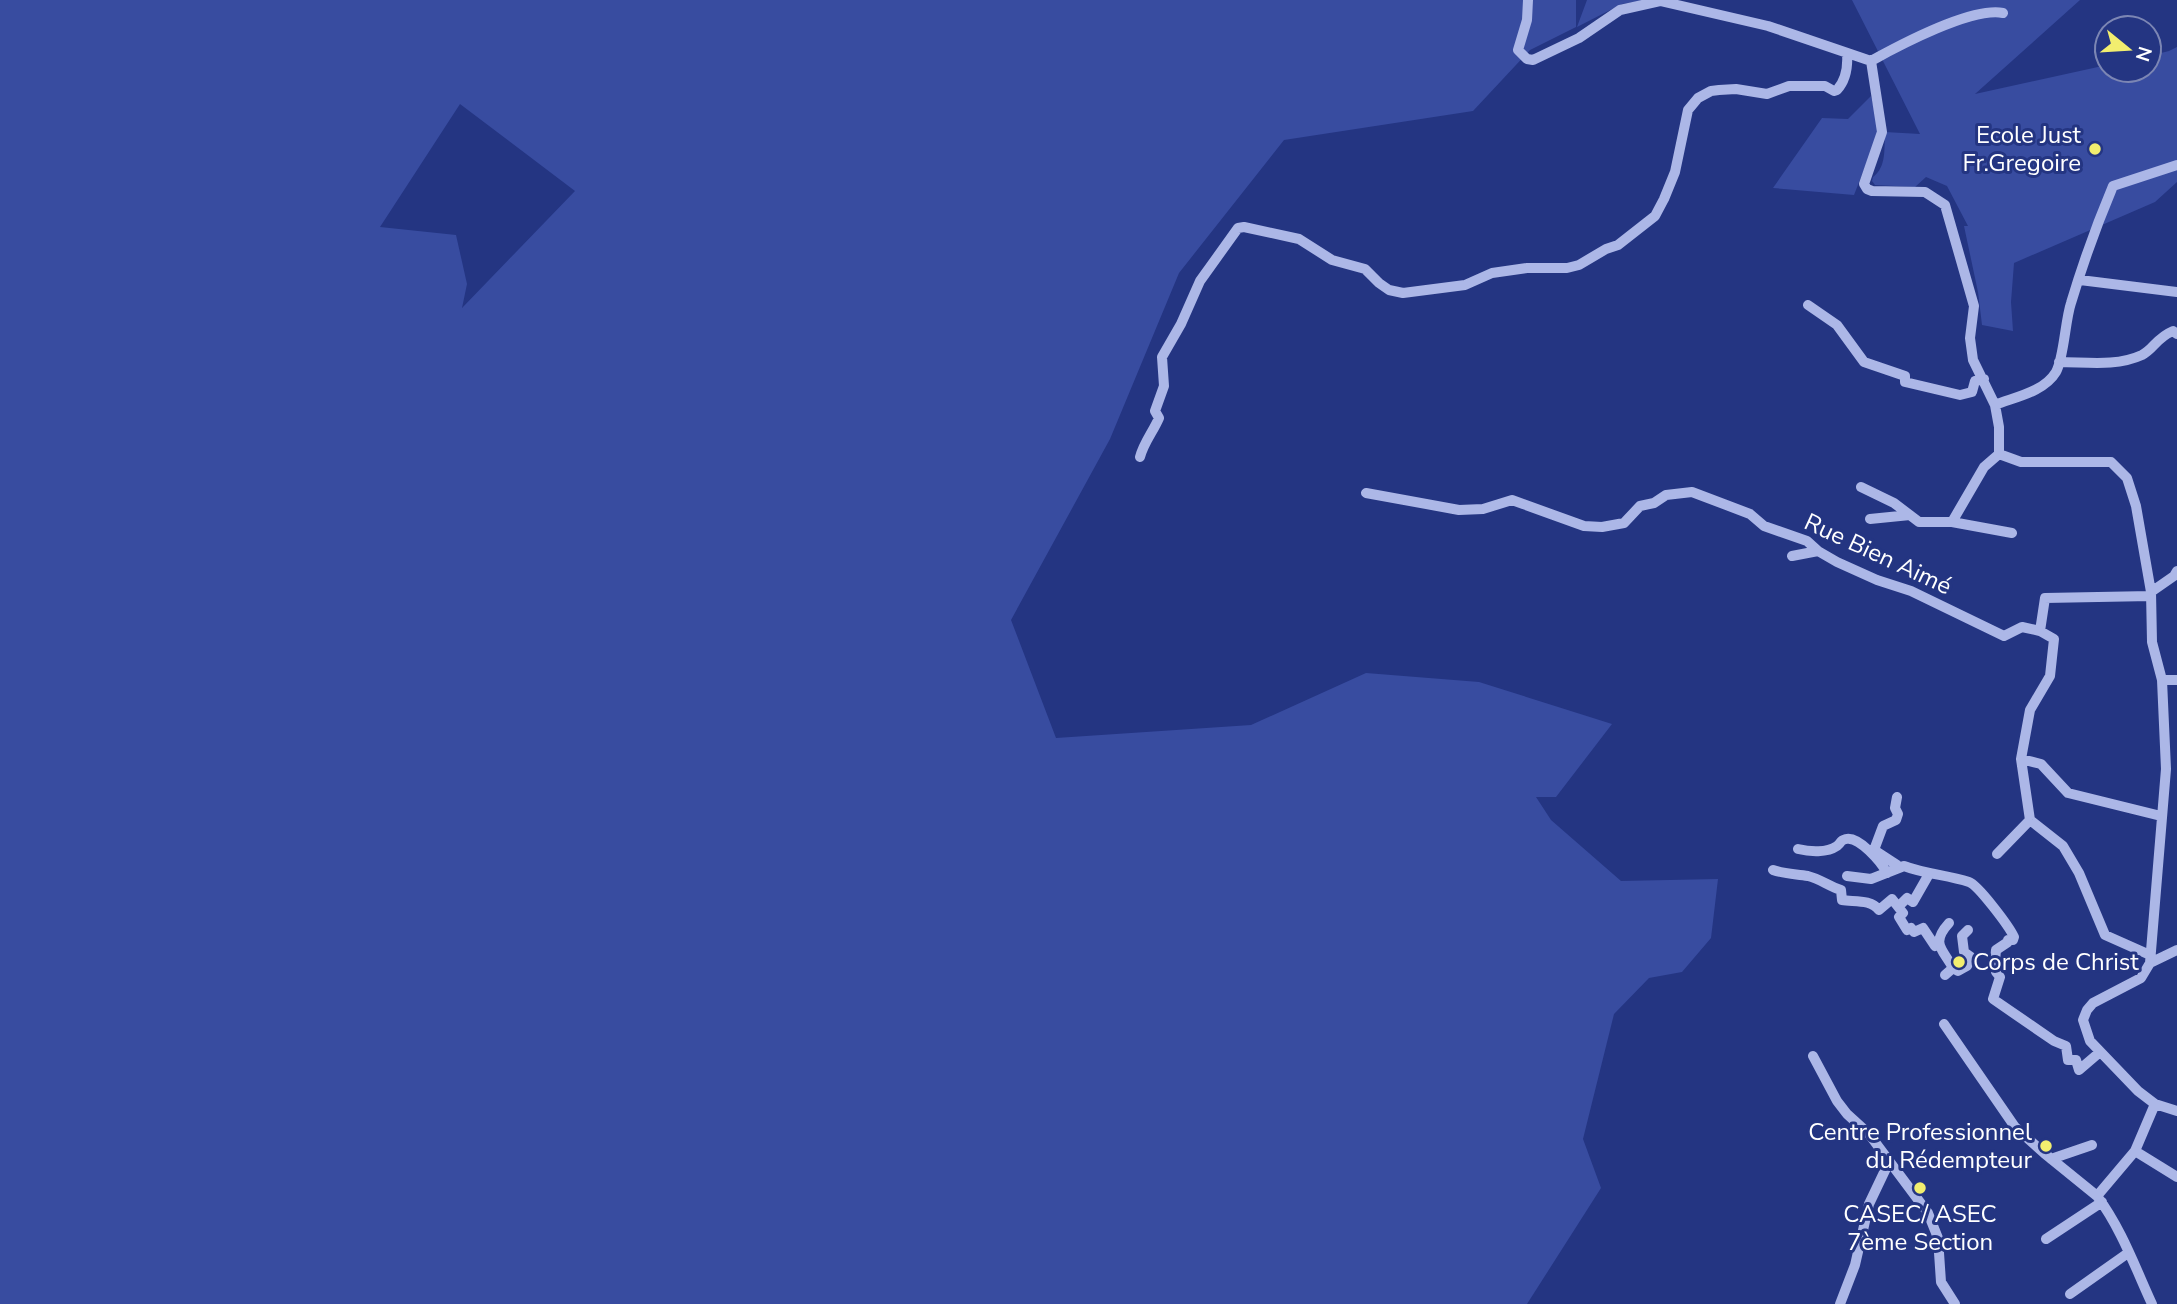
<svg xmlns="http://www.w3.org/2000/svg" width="2177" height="1304" font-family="'Nunito Sans',sans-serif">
  <rect width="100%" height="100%" fill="#243582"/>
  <path fill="#384ca0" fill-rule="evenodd" d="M0,0H1576V27L1530,50L1473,111L1284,140L1179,273L1110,439L1011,620L1056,738L1251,725L1366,673L1479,682L1612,724L1556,797H1536L1551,820L1621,881L1718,879L1711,938L1682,972L1649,978L1614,1014L1583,1139L1601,1188L1527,1304H0ZM460,104L575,191L462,308L467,284L456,235L380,227Z
    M1587,0H1646L1622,4L1577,27Z
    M1852,0H2080L1975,94L2107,65V70H2149V56L2169,51L2177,47V182L2155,202L2014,263L2011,302L2013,331L1982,325L1978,292L1964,226H1968L1947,186L1926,177L1915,187L1875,185L1872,181L1873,177C1887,167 1884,147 1885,132L1920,134Z
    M1871,96L1879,131L1854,195L1773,188L1822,118L1848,119Z"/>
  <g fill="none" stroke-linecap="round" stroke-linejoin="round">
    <path stroke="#acb7e7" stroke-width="10" d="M1528,0L1527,20L1518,50L1527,59L1533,60L1579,38L1620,10L1660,1L1768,26L1871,61L1882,132L1864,184L1867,189L1872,191L1925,192L1945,205L1974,306L1970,338L1973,360L1995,405L1999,427V454L2021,462H2111L2127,478L2136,506L2151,592L2152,642L2162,680L2166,769L2150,963L2141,978L2093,1003L2087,1010L2083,1020L2090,1041L2138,1091L2155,1104L2177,1111
      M1871,61C1900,45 1972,7 2003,13
      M2080,280L2177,292
      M1808,305L1837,325L1864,362L1905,376V382L1960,395L1972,392L1975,381L1984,379
      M2059,362C2086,362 2116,367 2142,355C2154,349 2156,338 2173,331L2177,334
      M1995,405C2015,397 2044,392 2056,372C2064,358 2065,321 2071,303C2083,263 2097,224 2113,186L2177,165
      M1140,457C1144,442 1153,432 1159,418L1155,411L1164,386L1162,357L1181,324L1200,281L1238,228L1244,227L1299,239L1332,260L1365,269L1379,283L1389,290L1403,293L1465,285L1492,273L1527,268H1567L1579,265L1606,249L1618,245L1655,216L1664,199L1675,172L1688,110L1698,98L1711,91L1719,90L1736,89L1767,94L1789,86H1825L1834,91L1837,90C1846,80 1848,66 1847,53
      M1861,487L1894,503L1919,522H1952L1984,467L1999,454
      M1366,493L1459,510L1483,509L1512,500L1584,526L1602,527L1624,523L1640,506L1654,503L1666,495L1692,492L1750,514L1764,526L1807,541L1818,551L1837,562L1877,580L1911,591L2004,636L2022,627L2040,631L2054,639L2050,676L2030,710L2021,759L2030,820L2063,846L2079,873L2105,935L2150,955
      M1870,519L1910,515
      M1952,522L2012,533
      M1792,556L1818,551
      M2151,592L2174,576L2177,571
      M2040,631L2045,598L2151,596
      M2162,680H2177
      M2021,759L2041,764L2068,793L2161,816
      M1798,849C1810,852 1827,853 1837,846C1843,841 1839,841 1846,839C1859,836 1881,862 1887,873
      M1997,854L2030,820
      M1896,869L1897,865L1874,850L1883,826L1896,820L1898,814L1895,808L1897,797
      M1773,870C1784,874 1796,874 1808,876C1820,879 1829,886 1841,890L1842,900C1854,902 1871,899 1879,910L1892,899L1903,913L1899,917L1907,930L1911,928L1914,932L1923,928L1935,946L1939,944
      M1847,876L1871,879L1904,866C1925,874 1947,875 1969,882C1978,885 2009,926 2014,937L2013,940H2008V942L1996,950L1995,961L1998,964L1996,972L2000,977L1993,999L2054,1041L2066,1046L2068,1060H2076L2079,1070L2100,1052
      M1899,906L1907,898L1913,902L1929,874
      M2150,963L2177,950
      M1953,968L1958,971L1967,966L1971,957L1964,952L1962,936L1968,930
      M1945,975L1953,968C1943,949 1930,944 1949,923
      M1944,1024L2015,1127L2044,1153L2097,1196C2121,1228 2135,1267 2152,1304
      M1813,1056L1837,1101L1847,1114L1869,1134L1928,1213L1938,1238L1941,1282L1955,1304
      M2135,1151L2177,1177
      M2051,1159L2092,1145
      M2097,1196L2135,1151L2155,1104
      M2046,1239L2102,1202
      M2070,1294L2128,1253
      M1840,1304L1855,1265L1869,1204L1889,1162"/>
  </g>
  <g fill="#f2ee6f" stroke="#243582" stroke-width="2.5">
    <circle cx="2095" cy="149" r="7"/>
    <circle cx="1959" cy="962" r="7"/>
    <circle cx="2046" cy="1146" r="7"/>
    <circle cx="1920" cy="1188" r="7"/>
  </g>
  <g text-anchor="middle" stroke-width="6" stroke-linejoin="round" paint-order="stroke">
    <g font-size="24" fill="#fff" stroke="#243582" text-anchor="end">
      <text x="2081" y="143">Ecole Just<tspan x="2081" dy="28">Fr.Gregoire</tspan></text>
      <text x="1973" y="970" text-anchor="start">Corps de Christ</text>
      <text x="2032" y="1140">Centre Professionnel<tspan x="2032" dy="28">du Rédempteur</tspan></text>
      <text x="1920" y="1222" text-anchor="middle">CASEC/ ASEC<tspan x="1920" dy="28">7ème Section</tspan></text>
    </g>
    <g font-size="24" fill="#fff" stroke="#243582">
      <text transform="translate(1878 554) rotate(25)" y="8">Rue Bien Aimé</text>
    </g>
  </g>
  <g transform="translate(2128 49) rotate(108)"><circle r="33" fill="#243582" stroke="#7c86b4" stroke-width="2"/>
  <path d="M0-5L12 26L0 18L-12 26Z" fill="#f2ee6f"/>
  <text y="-10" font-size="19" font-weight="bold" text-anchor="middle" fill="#ffffff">N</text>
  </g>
</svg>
